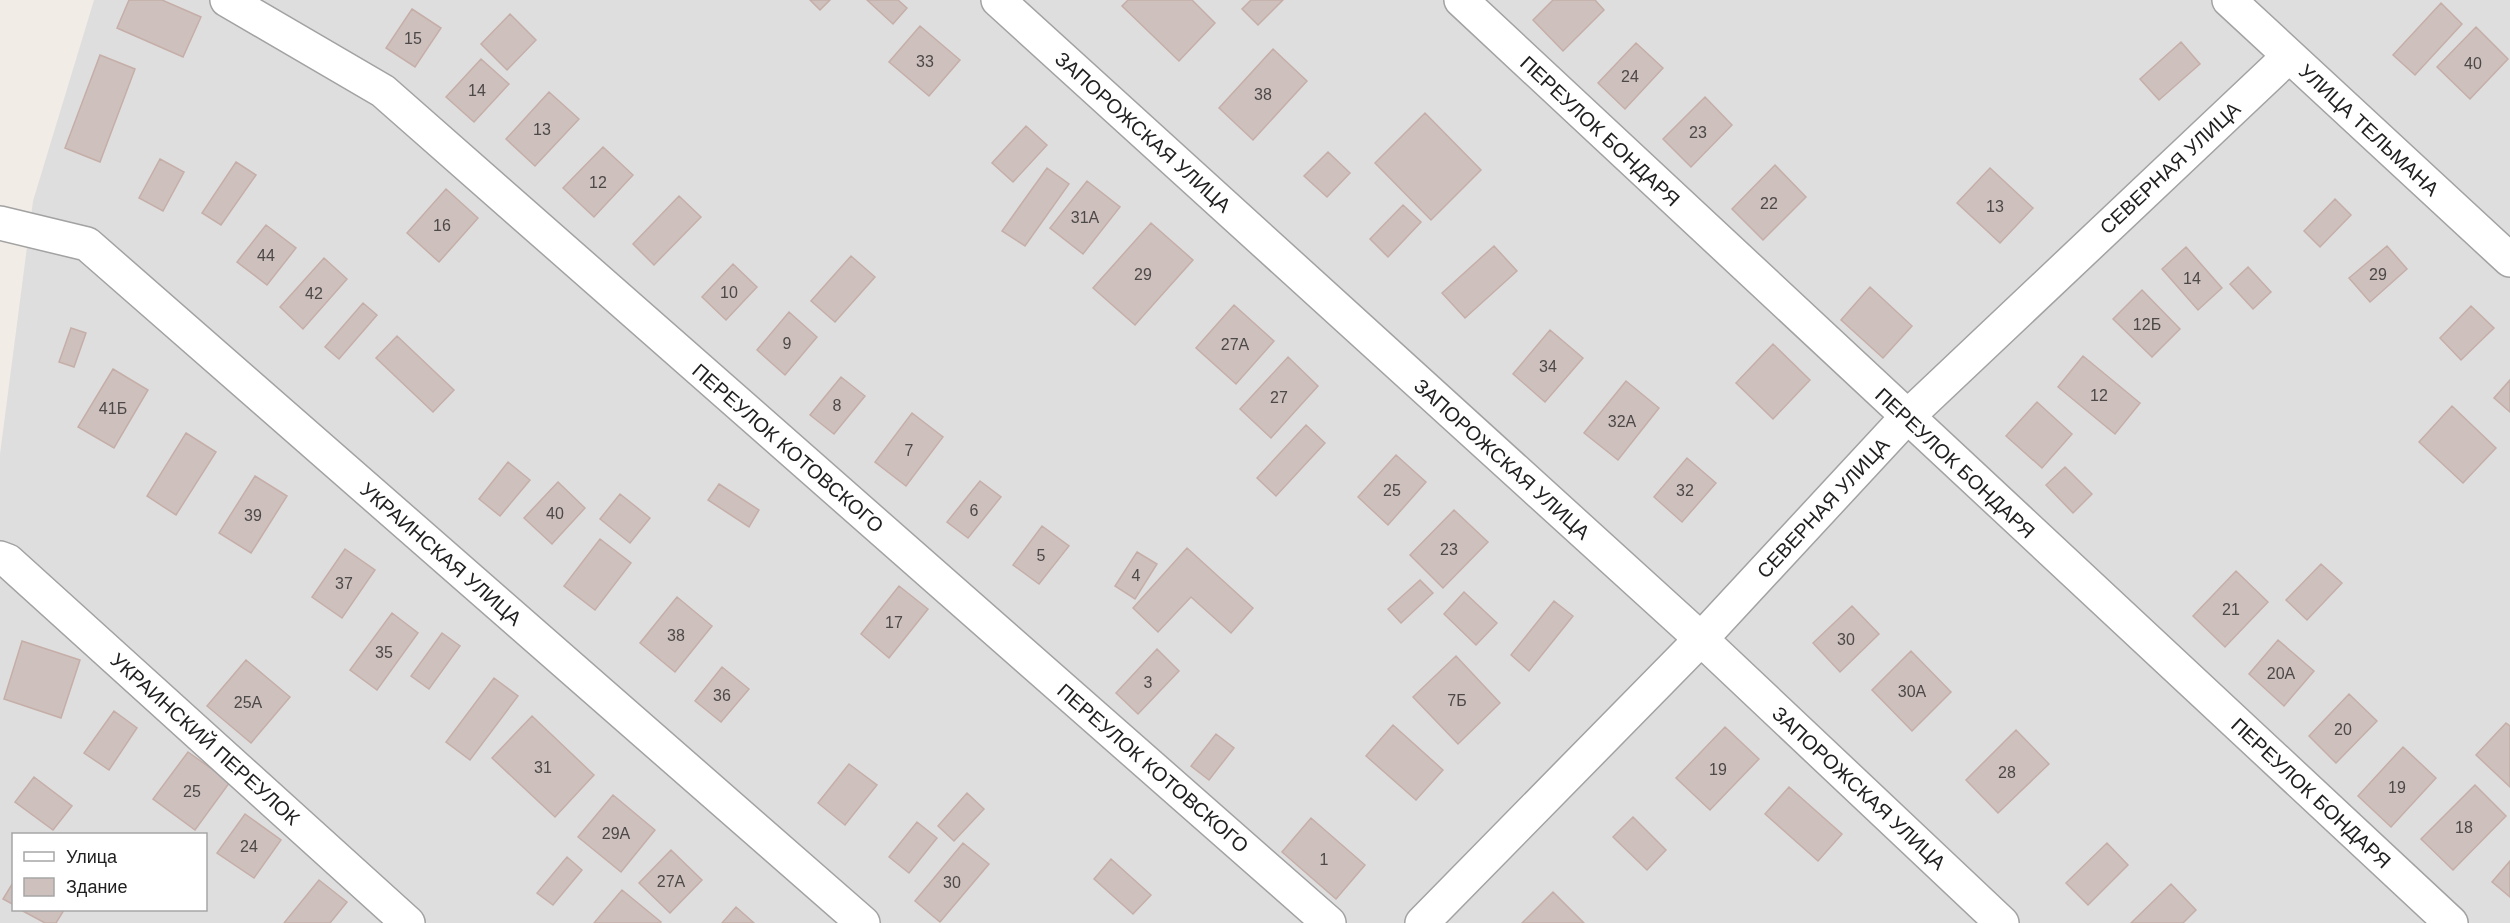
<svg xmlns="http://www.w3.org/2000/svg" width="2510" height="923" font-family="Helvetica,sans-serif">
  <rect width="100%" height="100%" fill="#f2ece7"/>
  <path fill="#dfdede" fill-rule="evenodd" d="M94,0H2510V923H0V454L33,201ZM14,834H206V910H14Z"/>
  <path fill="#cec0bd" stroke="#c5aea8" stroke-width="1.5" d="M129,0H162L201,17L183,57L117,28Z
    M810,0H830L820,10Z
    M867,0H898L907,8L893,24Z
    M1128,0H1192L1215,23L1179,61L1122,6Z
    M1251,0H1283L1258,25L1242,9Z
    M1553,0H1595L1604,10L1563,51L1533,20Z
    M2441,3L2462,24L2415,75L2393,55Z
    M412,9L441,28L415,67L386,48Z
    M510,14L536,40L507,70L481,44Z
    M920,26L960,60L929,96L889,62Z
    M2476,27L2508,59L2470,99L2437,67Z
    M2181,42L2200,64L2159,100L2140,79Z
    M1636,43L1663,68L1625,109L1598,83Z
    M1273,49L1307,81L1253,140L1219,108Z
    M100,55L135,69L100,162L65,148Z
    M481,59L509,84L474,122L446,97Z
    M549,92L579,119L535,166L506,139Z
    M1705,97L1732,125L1691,167L1663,139Z
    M1425,113L1481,170L1431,220L1375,163Z
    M1026,126L1047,145L1013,182L992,163Z
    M603,147L633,175L594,217L563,188Z
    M1328,152L1350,173L1327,197L1304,176Z
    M160,159L184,172L163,211L139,198Z
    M236,162L256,175L221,225L202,213Z
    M1775,165L1806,197L1763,240L1732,209Z
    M1047,168L1069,184L1025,246L1002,231Z
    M1990,168L2033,208L2000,243L1957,203Z
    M1087,181L1120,207L1083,254L1050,228Z
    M446,189L478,218L439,262L407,233Z
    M679,196L701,217L654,265L633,244Z
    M2335,199L2351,215L2320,247L2304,231Z
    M1403,205L1421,222L1388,257L1370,239Z
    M1151,223L1193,260L1135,325L1093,288Z
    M266,225L296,248L267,285L237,262Z
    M1494,246L1517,271L1465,318L1442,293Z
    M2387,246L2407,269L2370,302L2349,278Z
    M2186,247L2222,288L2198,310L2162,269Z
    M851,256L875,277L835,322L811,301Z
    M324,258L347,279L303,329L280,307Z
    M733,264L757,287L726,320L702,297Z
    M2248,267L2271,292L2253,309L2230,284Z
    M1870,287L1912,326L1883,358L1841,320Z
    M2142,290L2180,329L2152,357L2113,319Z
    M363,303L377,315L339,359L325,347Z
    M1234,305L1274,341L1236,384L1196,348Z
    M2471,306L2494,328L2461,360L2440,338Z
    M789,312L817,337L785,375L757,350Z
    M71,328L86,333L74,367L59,362Z
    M1550,330L1583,358L1545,402L1513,374Z
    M397,336L454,390L433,412L376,358Z
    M1773,344L1810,380L1773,419L1736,383Z
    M2083,356L2140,403L2115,434L2058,387Z
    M1288,357L1318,386L1271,438L1240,409Z
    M113,369L148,390L114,448L78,427Z
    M841,377L865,396L834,434L810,415Z
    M2510,380V412L2494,398Z
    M1626,381L1659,408L1618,460L1584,433Z
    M2037,402L2072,434L2042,468L2006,436Z
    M2452,406L2496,448L2463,483L2419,442Z
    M912,413L943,437L906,486L875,462Z
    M1306,425L1325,443L1276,496L1257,478Z
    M186,433L216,452L176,515L147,496Z
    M1396,455L1426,482L1388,525L1358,497Z
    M1687,458L1716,483L1682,522L1654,497Z
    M508,462L530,480L500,516L479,499Z
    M2065,467L2092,494L2073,513L2046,485Z
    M255,476L287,496L251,553L219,533Z
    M980,481L1001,497L968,538L947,522Z
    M558,482L585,508L552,544L524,518Z
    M719,484L759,510L749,527L708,500Z
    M620,494L650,518L630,543L600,519Z
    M1454,510L1488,542L1443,588L1410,555Z
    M1042,526L1069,546L1039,584L1013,565Z
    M600,539L631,563L595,610L564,586Z
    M1187,548L1253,608L1231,633L1191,597L1158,632L1133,608Z
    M345,549L375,570L342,618L312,597Z
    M1137,552L1157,564L1135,599L1115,586Z
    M2321,564L2342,583L2307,620L2286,600Z
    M2236,571L2268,602L2225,647L2193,616Z
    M1420,580L1433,593L1401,623L1388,609Z
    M899,586L928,609L889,658L861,634Z
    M1464,592L1497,623L1476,645L1444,614Z
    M677,597L712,626L675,672L640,643Z
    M1554,601L1573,616L1529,671L1511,655Z
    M1852,606L1879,634L1840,672L1813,643Z
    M392,613L418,633L377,690L350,670Z
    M442,633L460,646L429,689L411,676Z
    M2278,640L2314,671L2284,706L2249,674Z
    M22,641L80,660L61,718L4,699Z
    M1157,649L1179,671L1138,714L1116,693Z
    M1911,651L1951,692L1912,731L1872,690Z
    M1456,656L1500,703L1458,744L1413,697Z
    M246,660L290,697L251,743L207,706Z
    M722,667L749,689L721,722L695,701Z
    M494,678L518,696L470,760L446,742Z
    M2349,694L2377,721L2336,763L2309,736Z
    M114,711L137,728L109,770L84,753Z
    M532,716L594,775L555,817L492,758Z
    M2506,723L2510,726V787L2476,755Z
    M1393,725L1443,770L1416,800L1366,756Z
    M1725,727L1759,759L1710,810L1676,778Z
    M2016,730L2049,764L1998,813L1966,780Z
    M1216,734L1234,748L1209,780L1191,766Z
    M2403,747L2436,778L2391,827L2358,796Z
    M188,752L230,782L195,830L153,799Z
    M849,764L877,785L845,825L818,803Z
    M34,777L72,806L53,830L15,802Z
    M2475,785L2506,816L2453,870L2421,839Z
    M1789,787L1842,834L1818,861L1765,814Z
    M967,793L984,809L954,841L938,826Z
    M613,795L655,830L621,872L578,837Z
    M245,814L281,840L254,878L217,853Z
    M1633,817L1666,850L1647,870L1613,837Z
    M1311,818L1365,865L1336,899L1282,852Z
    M917,822L937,838L909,873L889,857Z
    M963,843L989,864L940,922L915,901Z
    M2107,843L2128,865L2088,905L2066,883Z
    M671,850L702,880L670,913L639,883Z
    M567,857L582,870L553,905L537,893Z
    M1111,859L1151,895L1133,914L1094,879Z
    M2510,861V897L2492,882Z
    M319,880L347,902L330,923H284Z
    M14,881V905L3,899Z
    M2171,884L2196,910L2183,923H2131Z
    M622,890L661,922L660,923H594Z
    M1553,892L1584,923H1522Z
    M736,907L754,923H722Z
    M21,910H64L56,923H45Z"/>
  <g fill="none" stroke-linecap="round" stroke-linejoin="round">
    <defs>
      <path id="minor" d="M227,0L383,91L1329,923
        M998,0L1701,639L2002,923
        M1461,0L2451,923
        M2229,0L2510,260
        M0,223L87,244L863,923
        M0,558L8,561L408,923
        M1422,923L1701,639L1906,418L2289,56"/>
    </defs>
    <use href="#minor" stroke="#a2a2a2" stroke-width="36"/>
    <use href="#minor" stroke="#fff" stroke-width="33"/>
  </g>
  <g text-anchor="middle" stroke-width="4.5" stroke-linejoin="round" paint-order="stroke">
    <g font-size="16" fill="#4c4948">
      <text x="413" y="44">15</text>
      <text x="925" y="67">33</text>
      <text x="2473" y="69">40</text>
      <text x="1630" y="82">24</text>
      <text x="477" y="96">14</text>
      <text x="1263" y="100">38</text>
      <text x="542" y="135">13</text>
      <text x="1698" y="138">23</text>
      <text x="598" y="188">12</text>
      <text x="1769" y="209">22</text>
      <text x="1995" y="212">13</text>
      <text x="1085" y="223">31А</text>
      <text x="442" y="231">16</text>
      <text x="266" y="261">44</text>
      <text x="1143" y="280">29</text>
      <text x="2378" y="280">29</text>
      <text x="2192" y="284">14</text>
      <text x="729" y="298">10</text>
      <text x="314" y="299">42</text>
      <text x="2147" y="330">12Б</text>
      <text x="787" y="349">9</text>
      <text x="1235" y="350">27А</text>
      <text x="1548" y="372">34</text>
      <text x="2099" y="401">12</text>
      <text x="1279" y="403">27</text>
      <text x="837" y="411">8</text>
      <text x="113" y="414">41Б</text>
      <text x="1622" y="427">32А</text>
      <text x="909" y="456">7</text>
      <text x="1392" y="496">25</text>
      <text x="1685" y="496">32</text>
      <text x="974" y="516">6</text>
      <text x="555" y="519">40</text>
      <text x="253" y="521">39</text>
      <text x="1449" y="555">23</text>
      <text x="1041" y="561">5</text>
      <text x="1136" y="581">4</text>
      <text x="344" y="589">37</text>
      <text x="2231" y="615">21</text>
      <text x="894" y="628">17</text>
      <text x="676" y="641">38</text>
      <text x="1846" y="645">30</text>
      <text x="384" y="658">35</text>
      <text x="2281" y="679">20А</text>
      <text x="1148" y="688">3</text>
      <text x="1912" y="697">30А</text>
      <text x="722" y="701">36</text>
      <text x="1457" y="706">7Б</text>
      <text x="248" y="708">25А</text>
      <text x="2343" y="735">20</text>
      <text x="543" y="773">31</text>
      <text x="1718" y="775">19</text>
      <text x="2007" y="778">28</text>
      <text x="2397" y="793">19</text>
      <text x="192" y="797">25</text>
      <text x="2464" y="833">18</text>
      <text x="616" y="839">29А</text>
      <text x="249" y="852">24</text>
      <text x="1324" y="865">1</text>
      <text x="671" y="887">27А</text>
      <text x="952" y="888">30</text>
    </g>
    <g font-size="20" fill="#212121" stroke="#fff">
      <text transform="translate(2369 130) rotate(43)" y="7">УЛИЦА ТЕЛЬМАНА</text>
      <text transform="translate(1600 131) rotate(43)" y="7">ПЕРЕУЛОК БОНДАРЯ</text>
      <text transform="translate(1143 132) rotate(42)" y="7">ЗАПОРОЖСКАЯ УЛИЦА</text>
      <text transform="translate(2170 168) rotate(-43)" y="7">СЕВЕРНАЯ УЛИЦА</text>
      <text transform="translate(788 448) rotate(41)" y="7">ПЕРЕУЛОК КОТОВСКОГО</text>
      <text transform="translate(1502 459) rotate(42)" y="7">ЗАПОРОЖСКАЯ УЛИЦА</text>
      <text transform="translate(1955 463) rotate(43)" y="7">ПЕРЕУЛОК БОНДАРЯ</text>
      <text transform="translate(1823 508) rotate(-47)" y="7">СЕВЕРНАЯ УЛИЦА</text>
      <text transform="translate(441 554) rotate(41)" y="7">УКРАИНСКАЯ УЛИЦА</text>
      <text transform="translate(205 739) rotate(42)" y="7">УКРАИНСКИЙ ПЕРЕУЛОК</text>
      <text transform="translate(1153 768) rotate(41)" y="7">ПЕРЕУЛОК КОТОВСКОГО</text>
      <text transform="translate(1859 788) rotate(43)" y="7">ЗАПОРОЖСКАЯ УЛИЦА</text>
      <text transform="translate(2311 793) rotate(43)" y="7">ПЕРЕУЛОК БОНДАРЯ</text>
    </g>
  </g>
  <rect x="12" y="833" width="195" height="78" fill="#ffffff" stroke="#a6a6a6" stroke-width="1.5"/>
  <rect x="24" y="852" width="30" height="9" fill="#ffffff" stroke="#a6a6a6" stroke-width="1.5"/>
  <text x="66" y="863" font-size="18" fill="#212121">Улица</text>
  <rect x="24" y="878" width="30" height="18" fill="#cec0bd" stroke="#a6a6a6" stroke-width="1.5"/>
  <text x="66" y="893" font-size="18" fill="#212121">Здание</text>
</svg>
